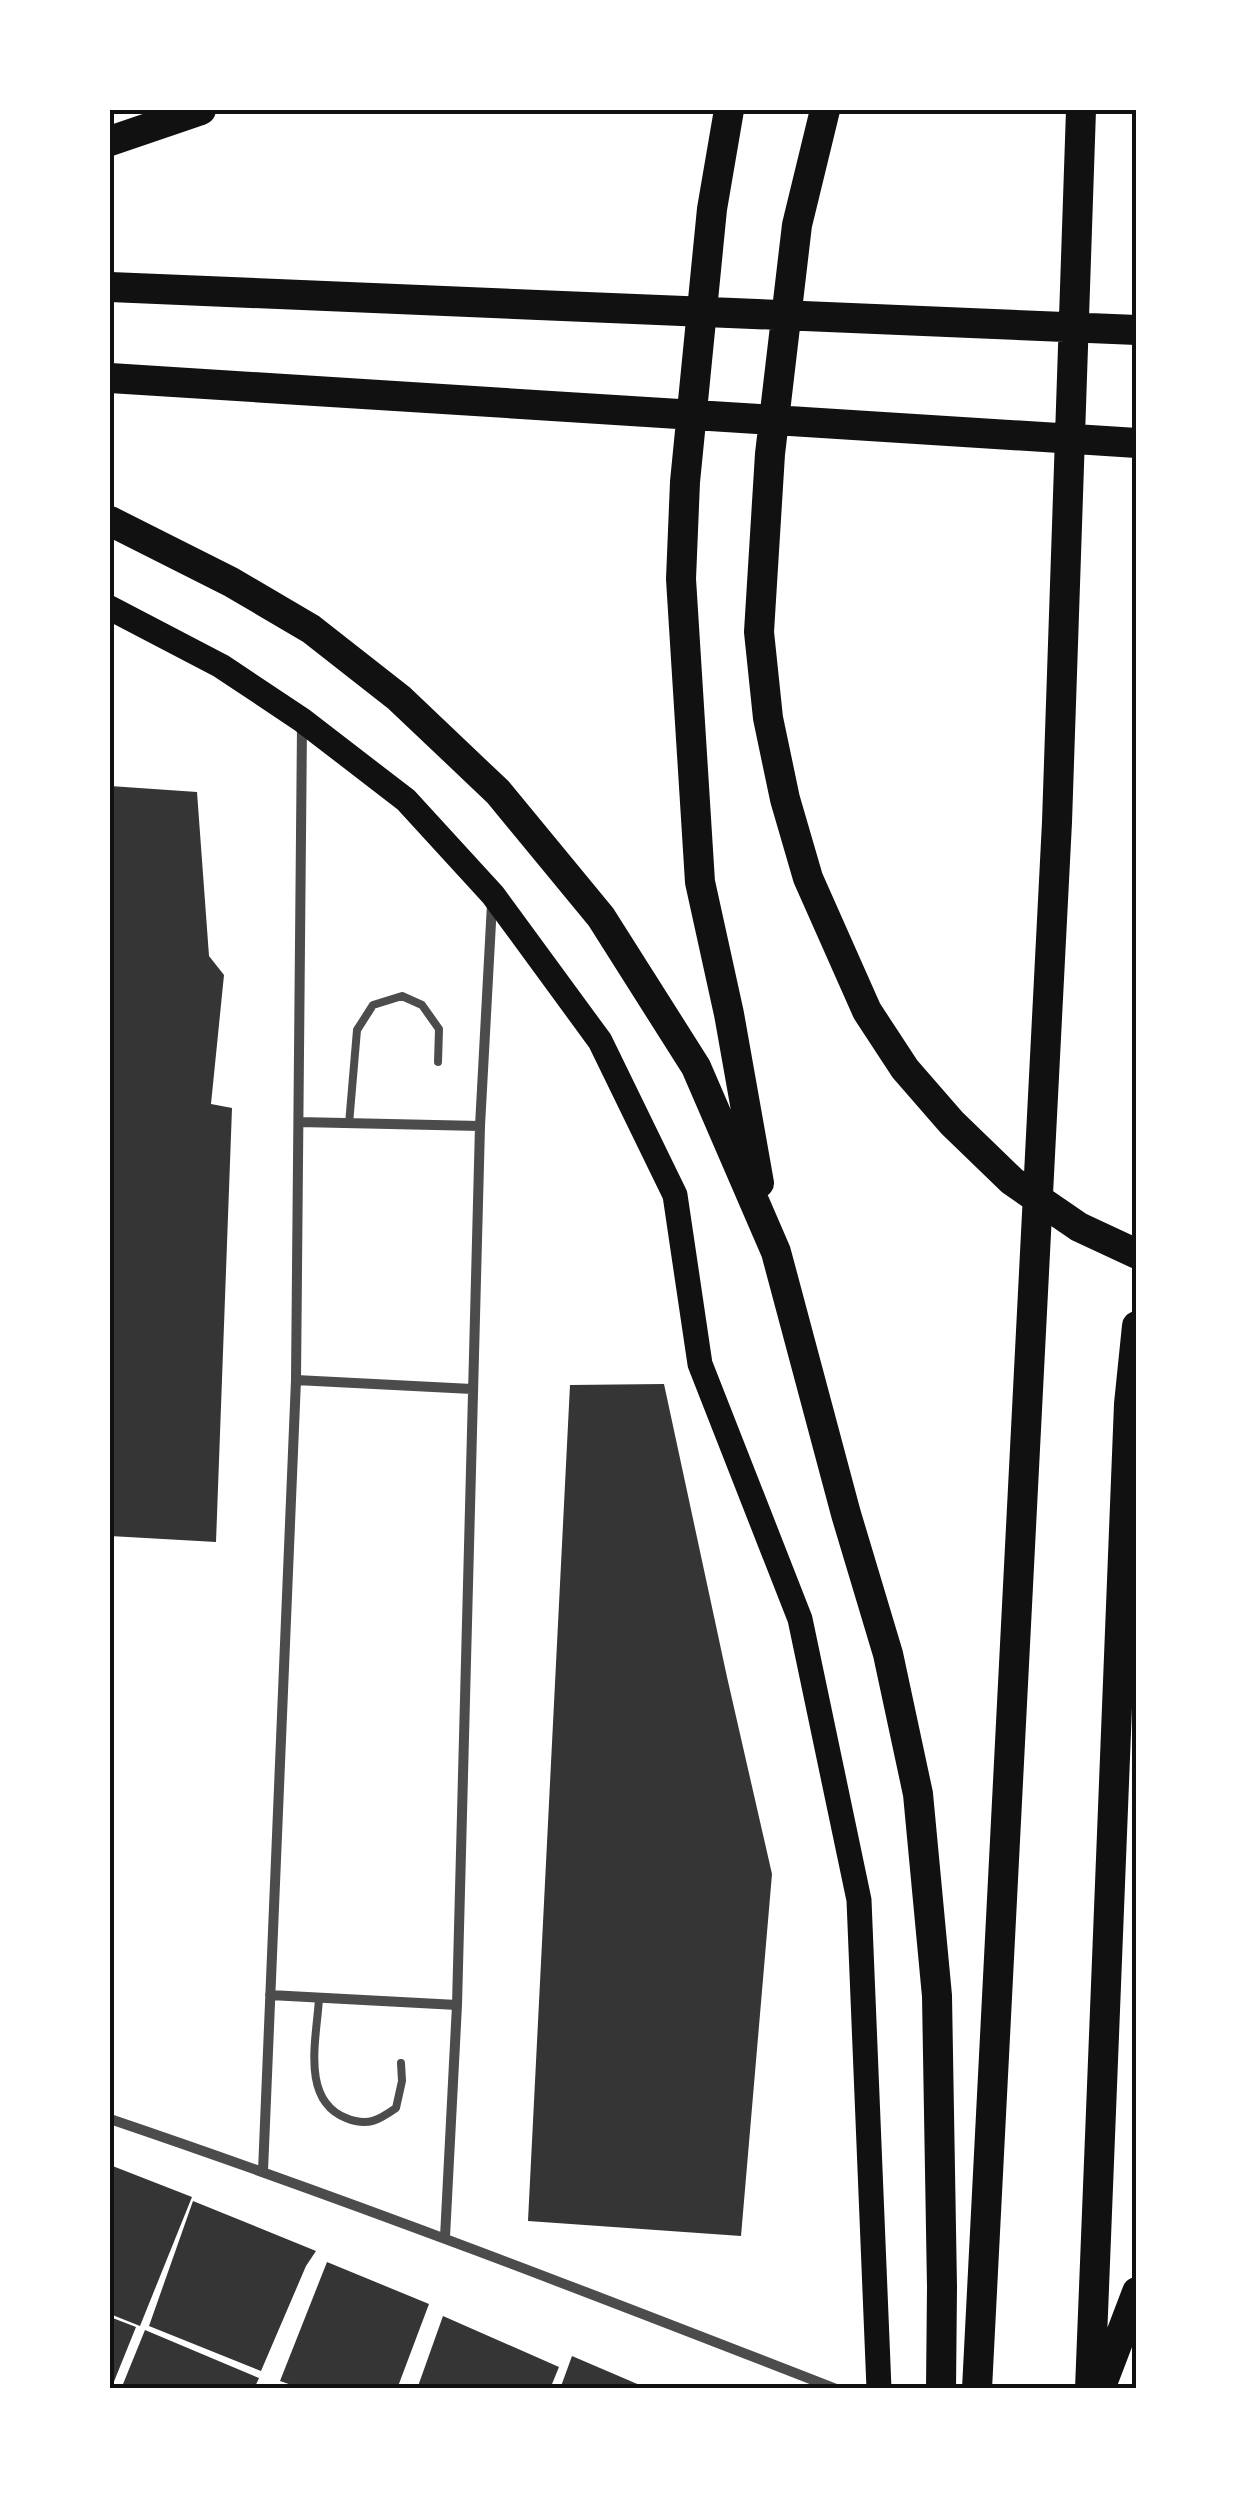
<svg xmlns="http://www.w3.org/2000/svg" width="1247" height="2499" font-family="'Exo 2',sans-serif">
  <rect width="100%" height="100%" fill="#fff"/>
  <path fill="#353535" d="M110,786L197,792L209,956L224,975L211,1104L232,1108L216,1542L110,1536Z
    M664,1384L727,1677L772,1874L741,2236L528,2221L570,1385Z
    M110,2165L192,2197L140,2326L110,2314Z
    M193,2201L316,2251L306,2266L261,2371L149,2326Z
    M327,2262L429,2304L397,2389H303L280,2381Z
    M443,2316L559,2367L550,2389H417Z
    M110,2317L136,2327L111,2389H110Z
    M145,2330L259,2378L254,2389H121Z
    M572,2356L649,2389H560Z"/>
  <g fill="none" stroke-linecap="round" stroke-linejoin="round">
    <path stroke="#4c4c4c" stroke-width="8" d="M349,1124L357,1030L373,1005L402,996L422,1005L439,1029L438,1062
      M319,1998C317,2037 300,2100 346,2118C368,2127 379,2120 396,2108L402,2081L401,2063"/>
    <path stroke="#4c4c4c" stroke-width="10" d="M299,1122L480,1126
      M296,1380L472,1389
      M270,1995L457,2005
      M110,2119C355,2202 595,2295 836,2389
      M263,2171L296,1380L302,726
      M445,2237L457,2005L480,1126L492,904"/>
    <path stroke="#111" stroke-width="25" d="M110,608L221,666L302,720L406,800L493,895L600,1041L675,1195L700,1364L800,1619L859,1900L879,2389"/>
    <path stroke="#111" stroke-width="30" d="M729,110L712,209L685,482L681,579L700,882L729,1014L759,1183
      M825,110L797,225L770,454L759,632L768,718L785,799L808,878L867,1011L905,1069L952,1123L1012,1181L1079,1227L1137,1254
      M110,141L201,110
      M110,287L1137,330
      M110,378L1137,443
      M110,521L231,582L311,629L399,698L498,792L601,917L696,1067L776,1252L846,1514L888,1654L918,1794L937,1996L942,2287L941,2389
      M977,2389L1057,822L1081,110
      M1090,2389L1129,1404L1137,1326
      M1100,2389L1137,2292"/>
  </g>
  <rect width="1247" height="2499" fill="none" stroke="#ffffff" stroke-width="225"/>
  <rect x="112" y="112" width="1022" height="2274" fill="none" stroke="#111" stroke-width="4"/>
</svg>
